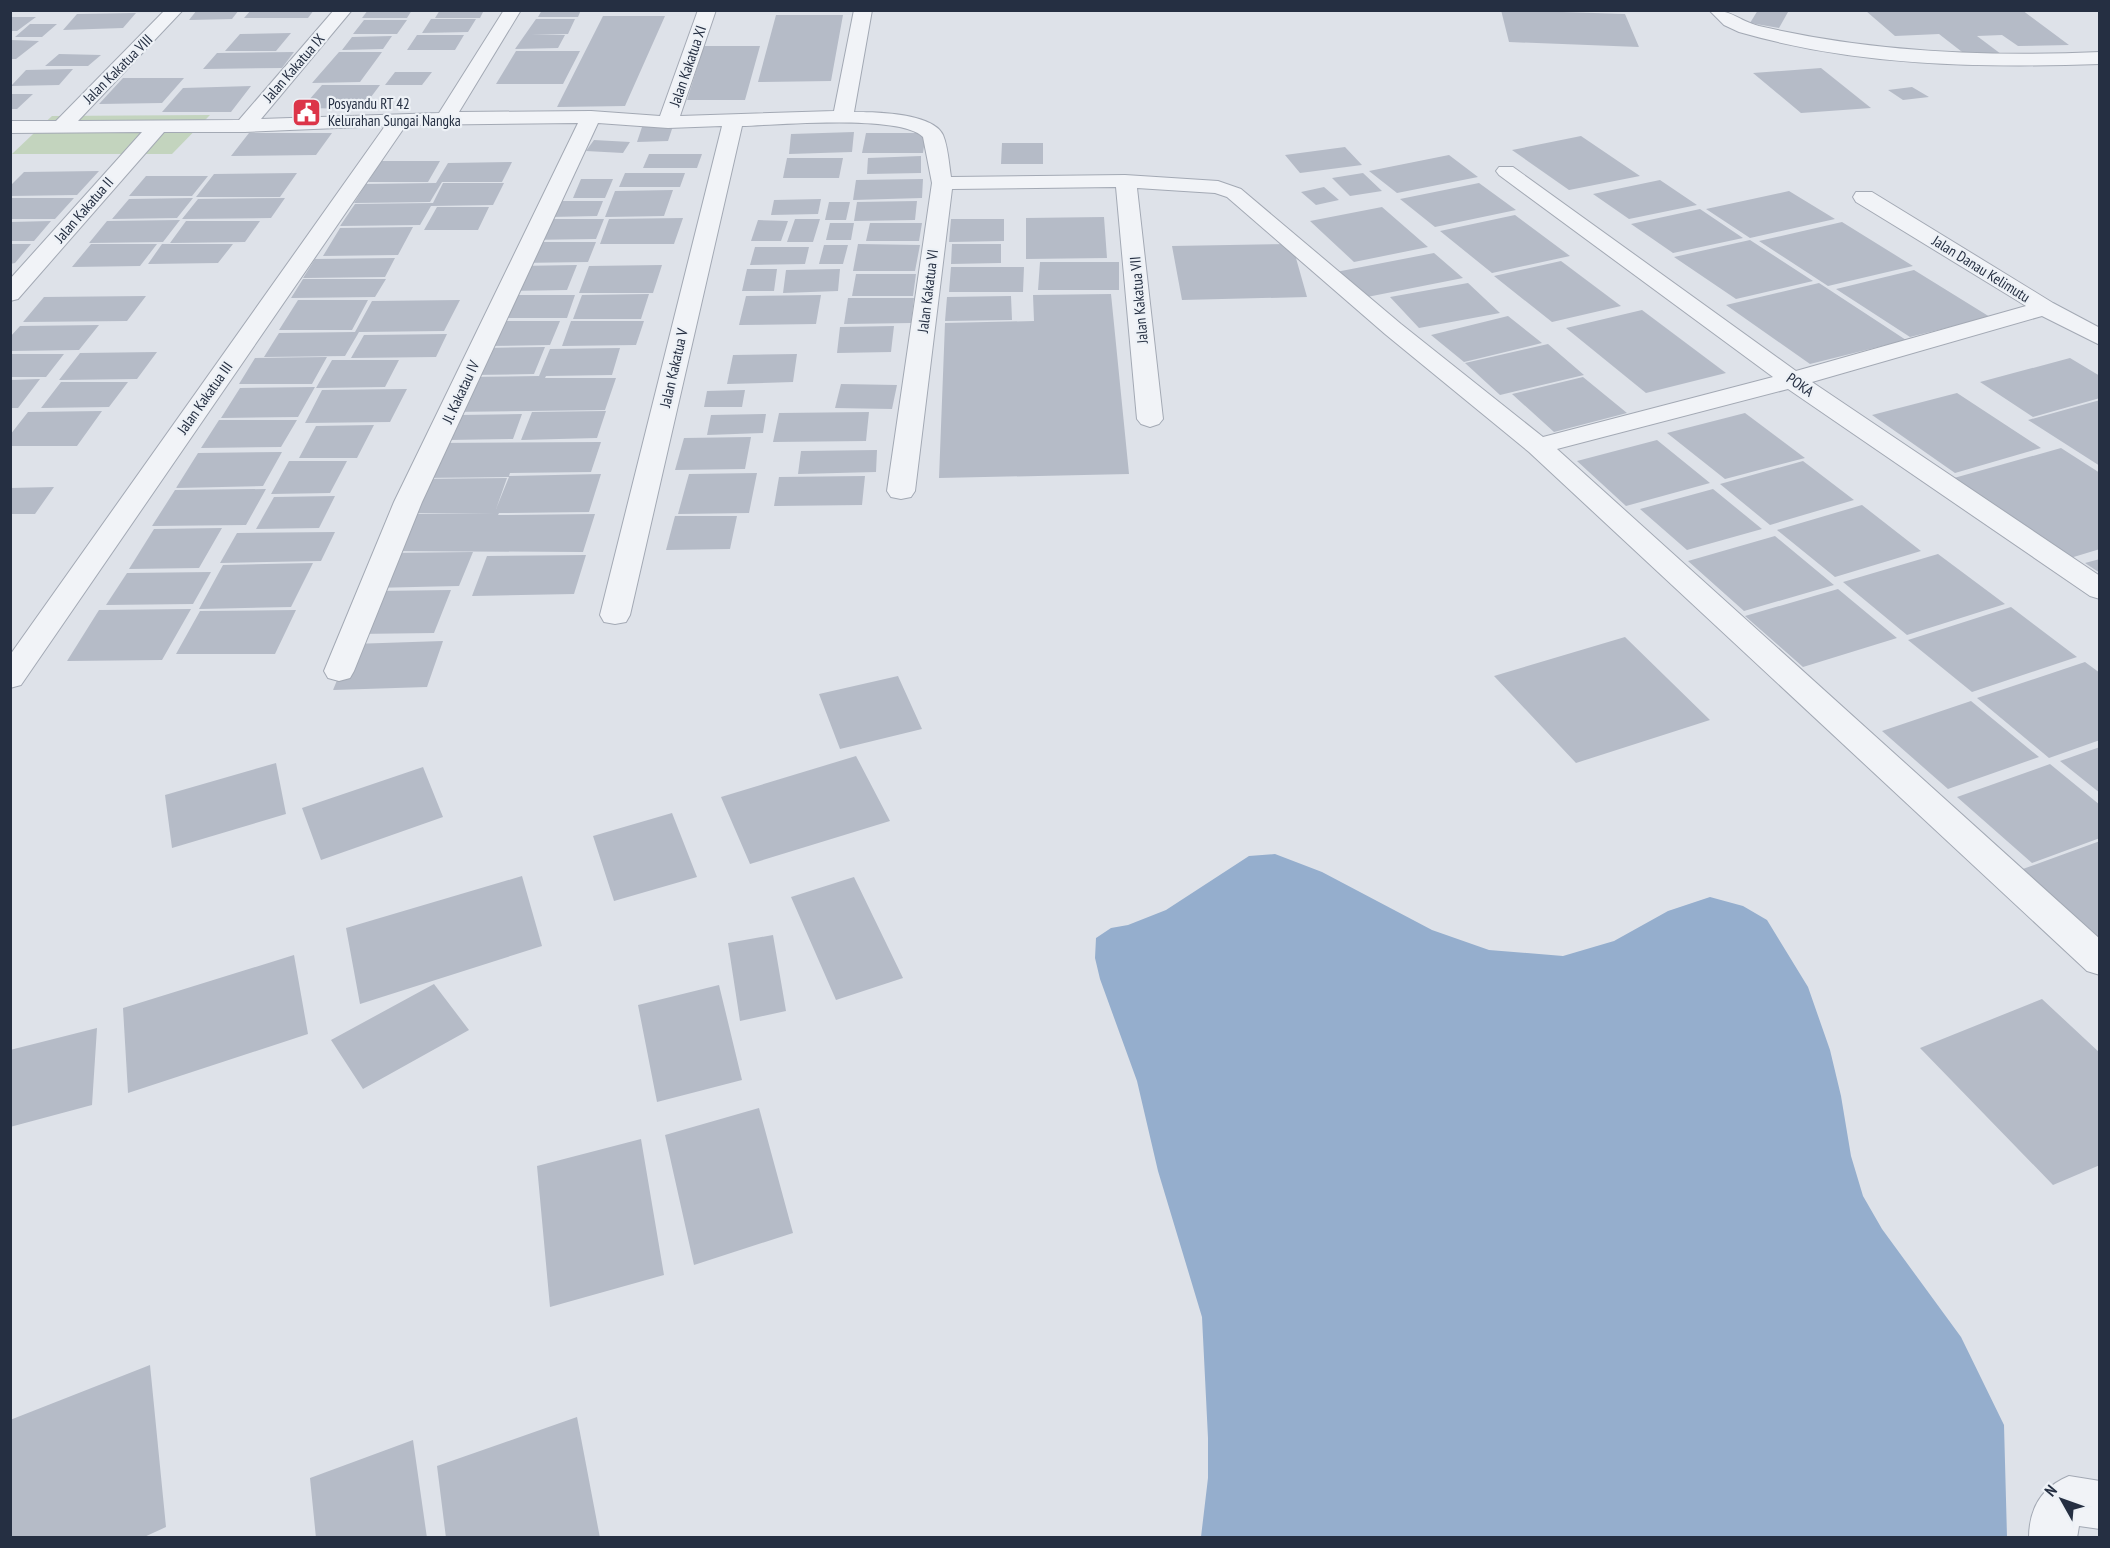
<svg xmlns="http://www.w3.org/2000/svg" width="2110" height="1548" font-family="'PT Sans Narrow',sans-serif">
  <rect width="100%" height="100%" fill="#dee2e9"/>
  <path fill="#c3d4be" d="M210,115L172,154H12L52,116Z"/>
  <path fill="#95aecd" d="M1275,854L1322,872L1432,930L1489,950L1563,956L1614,941L1668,911L1710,897L1743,906L1767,920L1808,987L1830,1050L1841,1096L1851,1156L1863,1196L1882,1229L1961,1337L2004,1425L2007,1537H1201L1208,1478V1438L1202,1317L1158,1171L1137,1081L1100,979L1095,958L1096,938L1111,928L1128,925L1166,910L1249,856Z"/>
  <path fill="#b5bbc7" d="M197,10H239L232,19L189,20Z
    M251,10H314L308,18H244Z
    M368,10H412L407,18H362Z
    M440,10H484L480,18H435Z
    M542,10H581L578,17H538Z
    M1501,10L1625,14L1639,47L1509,42Z
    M1758,10H1781L1788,12L1779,28L1750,23Z
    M2022,10L2069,45L2018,46L2002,35L1977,36L2001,54L1966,55L1939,34L1895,36L1866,11Z
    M136,13L123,28L63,30L77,14Z
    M776,15H843L831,81L758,82Z
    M603,16H665L625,106L557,107Z
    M10,17H36L17,31H10Z
    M431,19H476L468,32L422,33Z
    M536,19H575L568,34L531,35H565L558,48L515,49Z
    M364,20H407L397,34H353Z
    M30,24H57L42,37H15Z
    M291,33L276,51H225L240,34Z
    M417,35H464L455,50H407Z
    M392,36L383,49L342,50L352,37Z
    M10,40L39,41L16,59H10Z
    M704,46H760L745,100H687Z
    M516,51H580L563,84H496Z
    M294,52L282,68L203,69L217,53Z
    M339,52H382L360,82L312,83Z
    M59,54L101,55L88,66H45Z
    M1821,68L1871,108L1801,113L1753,73Z
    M73,69L59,85L11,86L26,70Z
    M395,72H432L422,85H385Z
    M123,78H184L162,103L99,104Z
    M322,85H380L362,109L302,108Z
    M251,86L231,112H162L183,88Z
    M1912,87L1929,97L1903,100L1888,90Z
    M10,94H33L17,109H10Z
    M674,123L668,141L637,142L643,124Z
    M854,132L852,152L789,154L791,134Z
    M249,133H332L316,155L231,156Z
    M866,133H926L923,153H862Z
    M1581,136L1640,176L1569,190L1512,150Z
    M594,140L630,142L623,153L586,151Z
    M1002,143H1043V164H1001Z
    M1345,147L1362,165L1300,173L1285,155Z
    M649,154H702L697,168H643Z
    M1449,155L1478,177L1397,193L1369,171Z
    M921,156V173L867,174L868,158Z
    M787,158H843L839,178H783Z
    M381,161H440L428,182H368Z
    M512,162L502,182H442L430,202L354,203L366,184L436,183L448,163Z
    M99,171L77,195L10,196V186L24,172Z
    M297,173L280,197H196L214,174Z
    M625,173H685L680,187H619Z
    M1363,173L1382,191L1350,196L1332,178Z
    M146,176H208L192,196H129Z
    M581,179H613L605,198H573Z
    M923,179L922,198L853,200L856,180Z
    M1660,180L1697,205L1629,219L1593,194Z
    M443,183H504L493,205L431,206L420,225L340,226L355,204L433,203Z
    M1479,183L1516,210L1435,227L1400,199Z
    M1324,187L1339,200L1316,205L1301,192Z
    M673,190L664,216L605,217L615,191Z
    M1789,191L1835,219L1750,238L1706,209Z
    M10,198H74L55,219H10Z
    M193,198L177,218L112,219L129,199Z
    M285,198L271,218L182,219L198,199Z
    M821,199L818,214L771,215L774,200Z
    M556,201H603L597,216L550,217Z
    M917,201L915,220L854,221L857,202Z
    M829,202H850L846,220H825Z
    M437,207H489L478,230H424Z
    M1382,207L1428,247L1354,262L1310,221Z
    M1700,209L1743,238L1673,253L1631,224Z
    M1515,215L1570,256L1492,273L1440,231Z
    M1104,217L1107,258L1026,259V218Z
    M683,218L674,244H600L609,219Z
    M533,219H604L596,239L524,240Z
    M795,219H820L813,242H787Z
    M951,219H1004V241L949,242Z
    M180,220L163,242L89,243L107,221Z
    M758,220L788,221L781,241H751Z
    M51,221L34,241H10V222Z
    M186,221H260L245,242L170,243Z
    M1842,222L1913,266L1828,286L1759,241Z
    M830,223H854L851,240H826Z
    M870,223H922L919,241H866Z
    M413,227L398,255L323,256L340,228Z
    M1750,240L1813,281L1736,299L1674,257Z
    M528,242H596L588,262L519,263Z
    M10,244H31L15,263L10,264Z
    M91,244H157L140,266L72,267Z
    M162,244H233L218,263L148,264Z
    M858,244L920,245L915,271H853Z
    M952,244H1001V263L951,264Z
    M1292,244L1307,297L1182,300L1172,246Z
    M824,245H848L843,264H819Z
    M755,247H809L805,264L750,265Z
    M1434,253L1463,278L1362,298L1336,272Z
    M395,258L385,277L303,278L315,259Z
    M1561,261L1621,306L1552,322L1494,276Z
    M1040,262H1119V290H1038Z
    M577,265L567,290L506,291L517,266Z
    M662,265L653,293H579L589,266Z
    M951,267H1024L1023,292H949Z
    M747,269H777L774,291H742Z
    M840,269L838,291L783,293L786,270Z
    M1914,270L1990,317L1910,337L1836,289Z
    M856,274H916L913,296H852Z
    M303,279H386L375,297L291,298Z
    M1468,283L1500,313L1419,328L1390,297Z
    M1819,283L1906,340L1810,364L1726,305Z
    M649,294L641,319H573L582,295Z
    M1111,294L1129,474L939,478L945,323L1034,321L1033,295Z
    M502,295H575L567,318H492Z
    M821,295L816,324L739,325L746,296Z
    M146,296L127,321L23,322L44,297Z
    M1011,296L1012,320L945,321L947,297Z
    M848,298H914L911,323L844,324Z
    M298,300H368L352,330H279Z
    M460,300L444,331L359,332L345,356L264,357L279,333L355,332L372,301Z
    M1642,310L1726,373L1646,393L1566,328Z
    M1508,316L1542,343L1464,362L1431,335Z
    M498,321H560L550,345L487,346Z
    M571,321H644L636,345L562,346Z
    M99,325L79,350L10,351V337L20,326Z
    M894,326L891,352L837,353L840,327Z
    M447,334L436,357L351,358L364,335Z
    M1548,344L1584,375L1500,395L1465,363Z
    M545,347L534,374L472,375L485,348Z
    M620,348L612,375L546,376L545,378H616L605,410L448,412L463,377L539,376L550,349Z
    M157,352L137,379L59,380L80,353Z
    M10,354H64L46,377H10Z
    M797,354L793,382L727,384L733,355Z
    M327,357L312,384H239L255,358Z
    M2070,358L2100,376V398L2033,417L1980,382Z
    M332,360H399L385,387L316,388Z
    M1583,377L1627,413L1554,432L1512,394Z
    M40,379L18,408H10V380Z
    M61,382H128L109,407L41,408Z
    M841,384L897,385L892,409L835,408Z
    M315,387L298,417L221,418L240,388Z
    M407,389L390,422L305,423L322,390Z
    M745,390L742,407H704L707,391Z
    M1957,393L2041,448L1955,473L1872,415Z
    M2100,400V466L2028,420Z
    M102,411L77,446H10V435L28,412Z
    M606,411L597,438L521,440L532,412Z
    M869,412L866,441L773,442L779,413Z
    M1745,413L1805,458L1725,479L1667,433Z
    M522,414L513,439L448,440L460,415Z
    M766,414L763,433L707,435L711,415Z
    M219,420H297L281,447L201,448Z
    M374,425L357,458H299L316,426Z
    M751,437L745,469L675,470L684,438Z
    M1657,440L1710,483L1626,506L1577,461Z
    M601,442L591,472L510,473L509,476L601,474L589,512L499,513L498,515L595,514L583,552L388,551L405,514L494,513H403L419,479L507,478L496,509L509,477L418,478L434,443Z
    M2061,448L2100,473V549L2067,559L1954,478Z
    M877,450L876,472L798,474L801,451Z
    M282,452L263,486L176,488L198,453Z
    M289,461H347L330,493L271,494Z
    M1803,461L1854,500L1770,525L1720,484Z
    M757,473L749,513L678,514L689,474Z
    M865,476L862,505L774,506L779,477Z
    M54,487L35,514H10V488Z
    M266,489L246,525L152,526L175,490Z
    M1713,489L1762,529L1687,550L1640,509Z
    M335,496L319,528L256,529L274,497Z
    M1862,505L1921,551L1835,577L1777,530Z
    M675,516H737L730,549L666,550Z
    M222,528L199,568L129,569L154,529Z
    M335,532L321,561L220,563L237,533Z
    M1775,536L1834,585L1744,611L1688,561Z
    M473,552L459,586L370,588L385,553Z
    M1938,554L2005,604L1907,635L1843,582Z
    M586,555L574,594L472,596L487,556Z
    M2100,559V573L2085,563Z
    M313,563L291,607L199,609L223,565Z
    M211,572L193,604L106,605L127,573Z
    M1838,589L1897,638L1803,667L1745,616Z
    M451,590L434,633L355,634L375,591Z
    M2011,607L2077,657L1972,692L1908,640Z
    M191,609L162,660L67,661L99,610Z
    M296,610L275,654H176L200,611Z
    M1625,637L1710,720L1576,763L1494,676Z
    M443,641L427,687L333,690L352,644Z
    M2085,662L2100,673V740L2049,758L1977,698Z
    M898,676L922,729L840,749L819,694Z
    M1971,701L2039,757L1948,789L1882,731Z
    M2100,747V793L2060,761Z
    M856,756L890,821L750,864L721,797Z
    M276,763L286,814L172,848L165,795Z
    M2050,764L2100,805V838L2032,863L1957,797Z
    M423,767L443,817L321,860L302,808Z
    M672,813L697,877L614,901L593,836Z
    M2100,841V941L2020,870Z
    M522,876L542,946L360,1004L346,928Z
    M854,877L903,978L836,1000L791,897Z
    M773,935L786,1011L740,1021L728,943Z
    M294,955L308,1034L128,1093L123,1008Z
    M434,984L469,1030L363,1089L331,1040Z
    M719,985L742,1080L657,1102L638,1005Z
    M2042,999L2100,1053V1165L2053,1185L1920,1048Z
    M97,1028L92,1105L10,1127V1050Z
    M759,1108L793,1233L694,1265L665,1135Z
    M641,1139L664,1275L550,1307L537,1166Z
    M150,1365L166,1527L142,1538H10V1420Z
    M577,1417L600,1538H446L437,1466Z
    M413,1440L427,1538H316L310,1478Z"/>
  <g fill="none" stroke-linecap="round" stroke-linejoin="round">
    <defs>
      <path id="street" d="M165,10H183L78,121L239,120L334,10H352L261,119L439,113L504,10H521L459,112L591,111L660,116L698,10H716L680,116L834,111L854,10H872L854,112C875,112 933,113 943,135C948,147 949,164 951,177L1125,175L1218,181L1241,189L1401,324L1543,437L1773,377L1499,175L1496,171L1499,167H1513L1796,371L2026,306L1856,202L1853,197L1856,192H1872L2053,303L2100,328V345L2042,316L1812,382L2100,576V599L2090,596L1788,389L1557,449L2100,939V975L2087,971L1529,452L1385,334L1227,197L1215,193L1137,188L1163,419L1159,424L1150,427L1141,424L1137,419L1116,187L952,189L915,491L911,497L901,499L891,497L887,491L932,183L923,137C901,114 776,125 742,126L630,615L626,622L615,624L604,622L600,615L722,126L668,128L598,123L422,502L354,671L350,678L339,681L328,678L324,671L394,502L578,123L406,125L21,685L10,688V655L385,126L245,132H164L18,299L10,301V279L142,132L10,133V121H56Z
        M1709,10C1733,10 1737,20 1759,26C1872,52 1984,57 2100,52V64C1979,68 1856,66 1739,32L1724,25Z
        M2069,1476L2100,1481V1529L2079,1526L2077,1538H2029C2029,1508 2042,1487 2069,1476Z"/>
    </defs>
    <use href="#street" stroke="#a3a9b4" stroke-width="2"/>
    <use href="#street" fill="#f1f3f7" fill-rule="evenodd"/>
  </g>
  <defs>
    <symbol id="civic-square" viewBox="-11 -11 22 22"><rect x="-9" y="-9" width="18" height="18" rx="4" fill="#dc3549" stroke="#edf1f6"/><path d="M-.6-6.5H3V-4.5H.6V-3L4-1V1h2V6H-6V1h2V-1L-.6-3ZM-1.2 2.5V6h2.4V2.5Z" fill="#fff"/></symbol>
  </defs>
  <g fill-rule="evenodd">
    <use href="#civic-square" x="290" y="96" width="33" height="33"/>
  </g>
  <g text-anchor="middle" stroke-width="4.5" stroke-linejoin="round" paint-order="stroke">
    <g font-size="15" fill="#252f42" stroke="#edf1f6">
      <text transform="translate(688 66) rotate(-71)" y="5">Jalan Kakatua XI</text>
      <text transform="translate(294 68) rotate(-49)" y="5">Jalan Kakatua IX</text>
      <text transform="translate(118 69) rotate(-45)" y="5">Jalan Kakatua VIII</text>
      <text transform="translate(84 210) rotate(-49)" y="5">Jalan Kakatua II</text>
      <text transform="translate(1981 269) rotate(32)" y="5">Jalan Danau Kelimutu</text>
      <text transform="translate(928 291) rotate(-83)" y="5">Jalan Kakatua VI</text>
      <text transform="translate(1139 300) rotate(-95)" y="5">Jalan Kakatua VII</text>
      <text transform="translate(674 368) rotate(-77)" y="5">Jalan Kakatua V</text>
      <text transform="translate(1800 385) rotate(35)" y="5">POKA</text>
      <text transform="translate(461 392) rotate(-65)" y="5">Jl. Kakatau IV</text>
      <text transform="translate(205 398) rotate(-55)" y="5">Jalan Kakatua III</text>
    </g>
    <g font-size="15" fill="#252f42" stroke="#edf1f6" text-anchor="start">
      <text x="328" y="109">Posyandu RT 42<tspan x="328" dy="17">Kelurahan Sungai Nangka</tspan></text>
    </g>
  </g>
  <rect width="2110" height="1548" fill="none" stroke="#252f42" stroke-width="24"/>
  <g transform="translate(2062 1500) rotate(310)" stroke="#edf1f6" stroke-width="4.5" paint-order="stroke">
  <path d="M0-4.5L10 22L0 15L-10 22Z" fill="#252f42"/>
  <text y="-9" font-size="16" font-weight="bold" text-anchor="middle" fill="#252f42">N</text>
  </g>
</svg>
